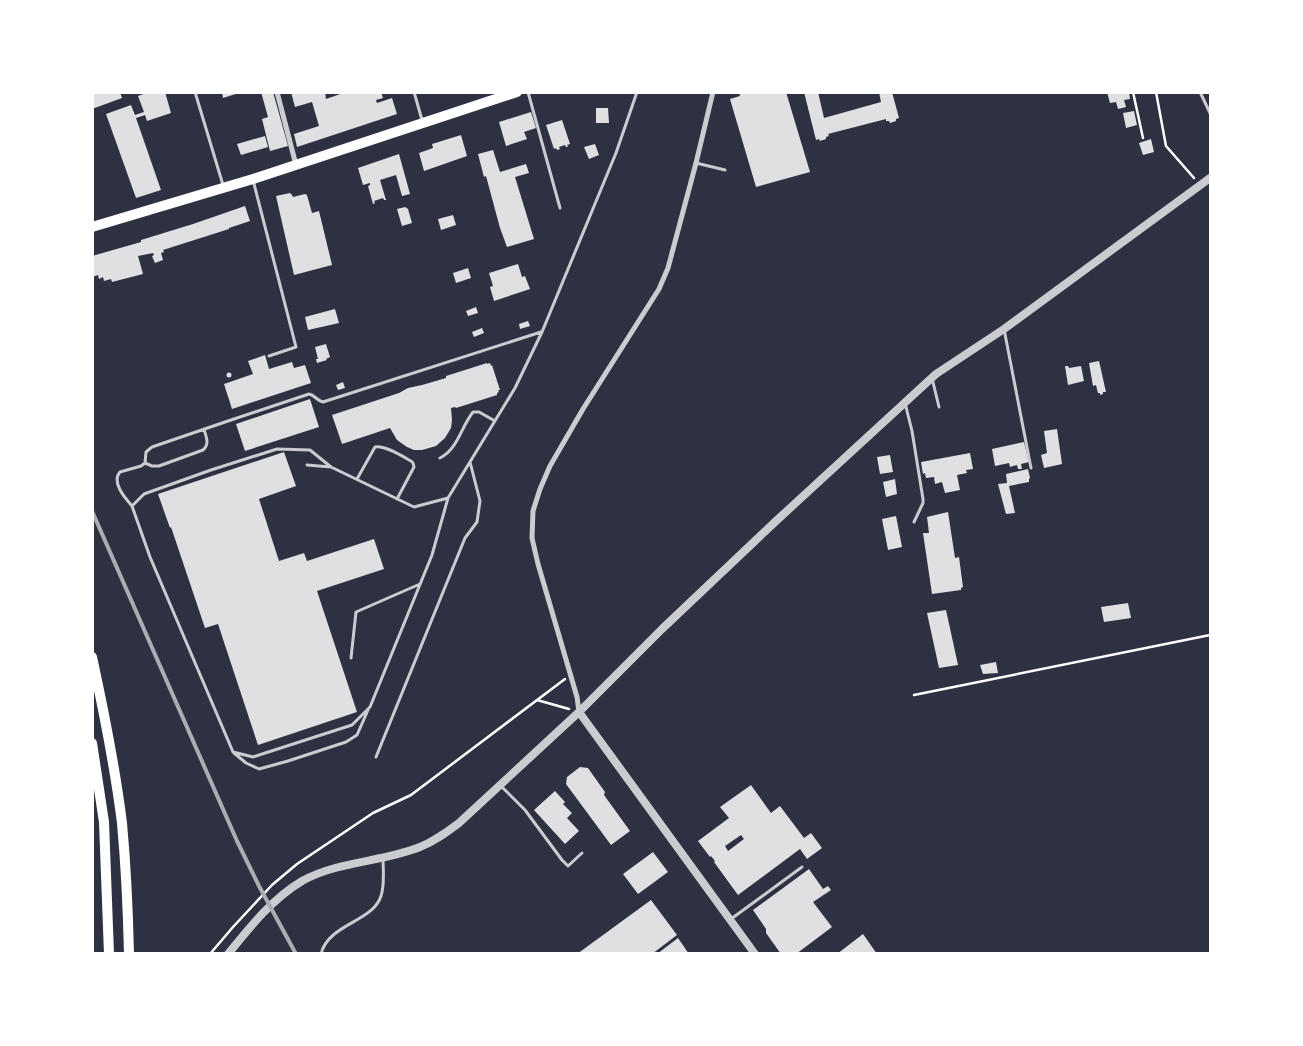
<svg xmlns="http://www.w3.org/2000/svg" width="1303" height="1046" font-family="Barlow,sans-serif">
  <rect width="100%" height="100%" fill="#2d3142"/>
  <path fill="#e0e0e3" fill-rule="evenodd" d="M92,92H120L122,98L92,109Z
    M149,92H165L171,113L147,121L145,115L136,118L161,190L136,198L106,114L131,105L135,115L144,112L138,96Z
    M222,92H239V93L223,98Z
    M261,92H273L288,146L270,151L262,119L268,117Z
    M291,92H325L326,99L346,92H381L383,98L376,100L377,103L392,98L397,114L297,147L294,134L319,126L312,102L295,107Z
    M739,92H786L810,172L756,187L730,99L740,96Z
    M804,92H818L824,118L881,102L879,92H892L899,118L896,119V121L890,123L889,121H886V119L828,134L829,136L826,137V139L820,141L819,139L816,140Z
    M1107,92H1129L1130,99L1124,100L1126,107L1118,109L1116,102L1110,103Z
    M596,108H608L609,123H596Z
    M1134,111L1137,125L1126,128L1123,113Z
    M531,112L536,128L524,132L527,139L506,146L499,122Z
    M562,120L570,144L567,145L568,147H566L565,145L559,147L560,149L557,150L556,148L554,149L546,125Z
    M461,135L467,156L424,171L419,153L433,148L432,144Z
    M265,136L268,147L241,155L237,144Z
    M1151,139L1154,152L1143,155L1139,143Z
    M595,144L599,155L589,159L584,147Z
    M493,150L500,172L526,164L529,173L515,177L534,239L507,247L500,228L486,176L484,177L478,154Z
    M399,154L410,194L402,196L396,175L380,180L386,200H384L383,198L374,201L375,203L373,204L368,186L370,185V183L363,185L358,168Z
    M290,193L292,195L293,197L305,194L307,195L312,213L319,211L332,265L294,275L276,196Z
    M245,206L250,221L229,228V229L163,250L164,252L161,253L163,260L155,263L152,256L154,255L153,253L138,256L143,274L112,282L111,279L104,281L103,277L99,279L98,275L92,277V256L141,242V240L193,224Z
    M405,207L408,209L412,223L402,226L397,209Z
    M453,215L456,225L441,230L438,219Z
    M518,264L522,277L525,276L530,289L494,301L490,287L493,286L489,273Z
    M468,268L471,278L456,283L453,273Z
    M476,307L478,313L468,316L466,311Z
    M335,309L339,323L308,330L305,317Z
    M528,321L530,326L520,329L519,324Z
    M482,328L484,333L474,337L472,332Z
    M326,344L330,357L326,359L327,360L317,363L316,359H318L315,347Z
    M265,355L269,369L292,362L294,368L305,365L311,383L232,409L224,384L253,374L248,361Z
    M1099,361L1106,392H1103V394L1100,395V393H1098L1096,385L1093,386L1089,363Z
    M487,363V364L490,363L491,366L492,365L500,390H498L499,392L497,393V395L456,408L455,407L451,408L452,420L451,428L445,438L436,446L422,450H414L407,447L397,440L390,428L342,444L332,415L399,393L408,388L422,385L446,378V376Z
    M1065,366H1068L1069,368L1081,366L1084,381L1068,385Z
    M226.5 375a2.5 2.5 0 1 1 5 0a2.5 2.5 0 1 1-5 0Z
    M343,382L345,388L338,390L336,385Z
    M310,399L319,427L245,451L236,424Z
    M1057,429L1062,464L1044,468L1041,455L1047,453L1044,431Z
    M1024,442L1029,462L1021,464L1022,469H1018L1017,465L1010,467L1009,463L995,466L992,449Z
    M284,452L296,486L259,499L279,561L304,553L307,561L374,539L384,569L317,591L357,712L258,745L218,624L205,628L171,527L170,528L158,494Z
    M970,453L973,469L966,470L967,473L957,475L960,490L945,493L942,482L935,484L934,477L926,478L925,473L923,474L921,462Z
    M890,455L893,472L880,474L877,457Z
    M1028,469L1030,478L1029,479V482L1009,486L1015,513L1006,514L998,484L1007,483L1006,474Z
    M895,479L897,494L886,497L883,482Z
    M948,512L955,558L959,557L963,587L961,588V590L932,594L923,533H929L927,517Z
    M896,516L902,547L888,550L882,519Z
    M1128,603L1131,618L1104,622L1101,607Z
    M946,610L958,665L939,668L927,613Z
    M996,662L998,673L983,674L980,665Z
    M580,767L588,768L605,792L604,795L630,831L611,845L566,784L567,777Z
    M751,785L771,813L780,806L804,838L811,833L822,848L807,859L800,849L738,895L714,862L715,861L711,856L710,857L698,841L729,818L720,807ZM741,835L744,839L728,851L725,846Z
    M555,791L565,802L563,804L572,813L567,818L579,831L565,844L534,810Z
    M653,852L668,872L638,894L623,874Z
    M809,869L823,889L828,886L831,890L813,902L832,927L796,954H781L766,933V929L753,910Z
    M651,900L677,935L652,954H577Z
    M863,934L877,954H837Z
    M678,938L689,954H657Z"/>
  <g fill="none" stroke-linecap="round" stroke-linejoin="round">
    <path stroke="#fff" stroke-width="2.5" d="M1133,92L1143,138
      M1156,92L1166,146L1194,178
      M914,695L1210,635
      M537,700L569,709
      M210,954L233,927L272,885L297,864L373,813L411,795L565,679"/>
    <path stroke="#caccd0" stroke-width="3" d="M195,92L223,185
      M414,92L422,120
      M528,92L560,208
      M1200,92L1210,113
      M696,163L725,170
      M253,180L296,347L269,356
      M1004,329L1031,468
      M932,378L939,407
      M905,403L912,431L923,499V503L914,522
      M440,458C458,449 461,427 473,412H479L495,421
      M145,463L146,452L152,447L228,421L309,394C315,395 317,401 323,402L541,332
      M145,463L152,466H159L203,450C210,444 206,437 204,429
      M307,465L331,467L414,507L448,498L515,388L542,332L616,153L637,92
      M331,467L310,450L277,449L211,470L144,494L132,506L150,557L233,752L253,757L352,725L370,707L432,555L448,498
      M357,479L375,447C385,445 402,456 411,461L413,463L414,467L397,499
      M132,506C125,498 111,482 120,472L141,466L145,463
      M351,658L356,612L420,584
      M234,753L246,763L259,769L288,761L346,742L357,735L368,710
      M376,757L465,538L477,522L480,501L470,462
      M500,785L525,810L562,860L568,866L582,853
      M731,919L802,867
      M321,954C328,924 373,922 381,896C385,884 383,871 383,858"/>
    <path stroke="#caccd0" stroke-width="5" d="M277,92L296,165
      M579,712L577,697L538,564L532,538L533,511L540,489L550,466L583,409L659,289L668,268L696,163L713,92"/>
    <path stroke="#caccd0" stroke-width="8" d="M579,712L755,954
      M228,954C250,927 272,899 302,881C338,861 383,862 420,847C435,841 447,832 459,823L579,712L662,629L776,521L936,374L1004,329L1210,178"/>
    <path stroke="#fff" stroke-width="10" d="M92,227L253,179L517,92
      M92,657C104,712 115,767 122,823C126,867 128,910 129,954
      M92,743L104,822L109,954"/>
    <path stroke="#abadb3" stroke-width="4" d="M92,511L237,841L259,886L296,954"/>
  </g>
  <rect width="1303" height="1046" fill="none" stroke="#ffffff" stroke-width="188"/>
</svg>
